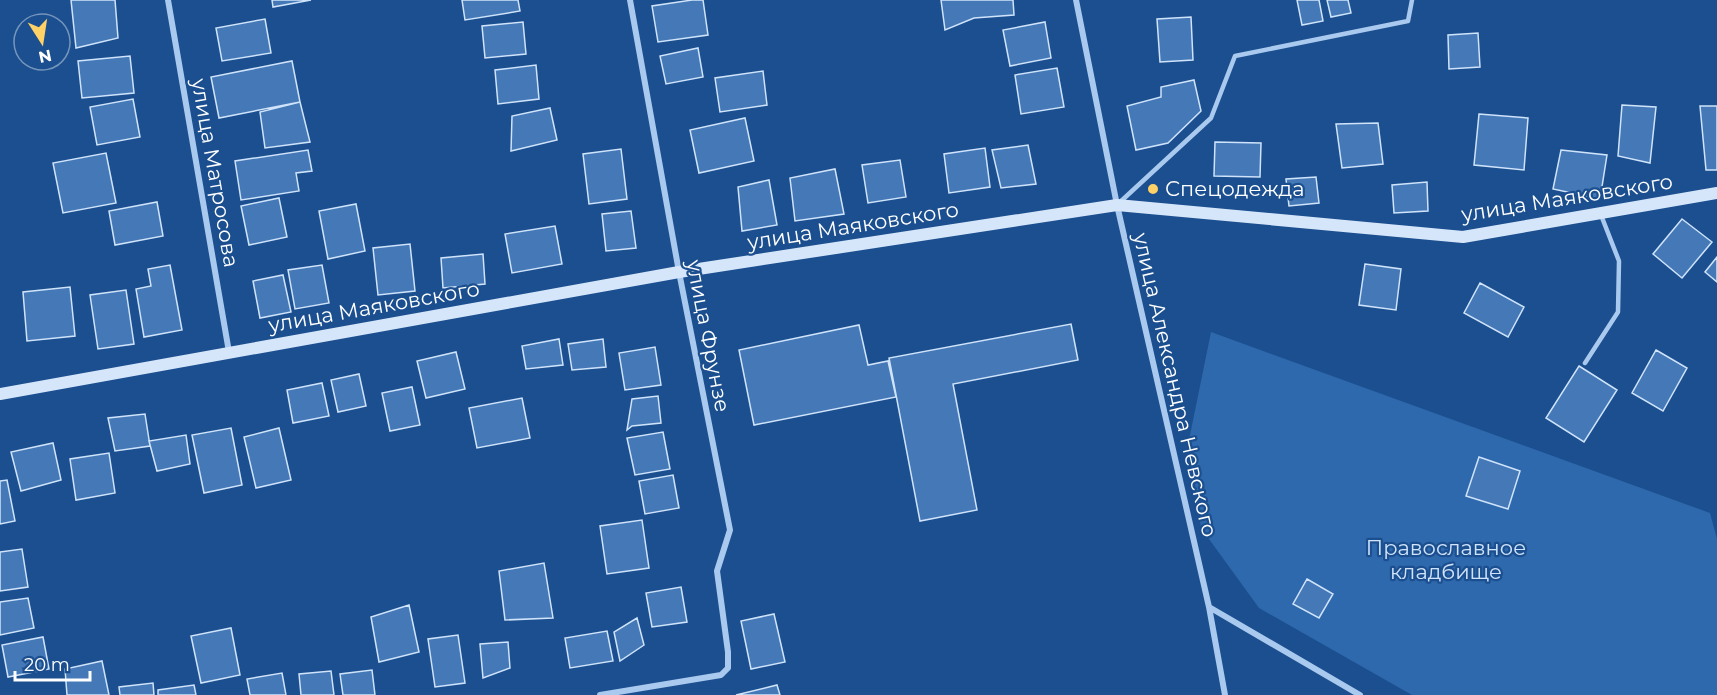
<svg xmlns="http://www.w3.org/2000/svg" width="1717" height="695" font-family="Montserrat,sans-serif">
  <rect width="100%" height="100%" fill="#1b4f8f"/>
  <path fill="#2e69ad" d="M1211,332L1710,513L1717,539V695H1412L1259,608L1201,528L1189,440Z"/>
  <path fill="#4478b7" stroke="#cfe3fa" stroke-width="1.5" d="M71,0H115L118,38L76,48Z
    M272,0H311L273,7Z
    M462,0H518L520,11L465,20Z
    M692,0H703L708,35L658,42L652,6Z
    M941,0H1013L1014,15L974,18L945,30Z
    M1297,0H1319L1323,21L1302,25Z
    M1327,0H1348L1351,13L1331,17Z
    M1191,17L1193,60L1160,62L1157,19Z
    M265,19L271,53L222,61L216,28Z
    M523,22L526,54L485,58L482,26Z
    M1045,22L1051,58L1010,66L1003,30Z
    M1478,33L1480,67L1449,69L1448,35Z
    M698,48L703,77L666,84L660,56Z
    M130,56L134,93L82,98L78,61Z
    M292,61L300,102L219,118L211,77Z
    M536,65L539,99L498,104L495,70Z
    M1057,68L1064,107L1021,114L1015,75Z
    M763,71L767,105L720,112L715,78Z
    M1194,80L1201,111L1168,143L1136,150L1127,106L1161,97V87Z
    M133,99L140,137L97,145L90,107Z
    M300,102L310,142L265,148L260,112Z
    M1622,105L1656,107L1650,163L1618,156Z
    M1700,106H1717V170H1706Z
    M550,108L557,140L511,151L512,116Z
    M1479,114L1528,118L1524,170L1474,165Z
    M745,118L754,161L699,173L690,130Z
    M1378,123L1383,164L1342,168L1336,124Z
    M1215,142L1261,143L1260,177L1214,176Z
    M1028,145L1036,184L1001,188L992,150Z
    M985,148L990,187L949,193L944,154Z
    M621,149L627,199L589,204L583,154Z
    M308,150L312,171L296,173L299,191L241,200L235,161Z
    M1561,150L1607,155L1600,199L1553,189Z
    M106,153L116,203L63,213L53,163Z
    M900,160L906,197L868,203L862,165Z
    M835,169L844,214L795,221L790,178Z
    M1316,177L1319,203L1289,206L1286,179Z
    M769,180L777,225L742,231L738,187Z
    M1427,182L1428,211L1394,213L1392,185Z
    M279,198L287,237L249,245L241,206Z
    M157,202L163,236L115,245L109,211Z
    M356,204L365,251L328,259L319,211Z
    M631,211L636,248L606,251L602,214Z
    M1682,219L1712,242L1682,278L1653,254Z
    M555,226L562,264L512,273L505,234Z
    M410,244L415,291L378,295L373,248Z
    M483,254L485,284L443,288L441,258Z
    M1717,257V282L1705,272Z
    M1365,264L1401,269L1396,310L1359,305Z
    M170,265L182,330L144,337L136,289L151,286L148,269Z
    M322,265L329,303L295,309L288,270Z
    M283,275L291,312L260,318L253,281Z
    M1480,283L1524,307L1508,337L1464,313Z
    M70,287L75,336L27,341L23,292Z
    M126,290L134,344L98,349L90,295Z
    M1071,324L1078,360L953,384L977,510L920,521L889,358Z
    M859,325L868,365L888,361L896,397L754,425L739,350Z
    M559,339L563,365L526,369L522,346Z
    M603,339L606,367L572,370L568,344Z
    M655,347L661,385L625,390L619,353Z
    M1656,350L1687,368L1663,411L1632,393Z
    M456,352L465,389L426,398L417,361Z
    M1579,366L1617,390L1584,442L1546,418Z
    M359,374L366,406L338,412L331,380Z
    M322,383L329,416L293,423L287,390Z
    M412,387L420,425L390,431L382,393Z
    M658,396L661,423L632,426L627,430L632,399Z
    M522,398L530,438L477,448L469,408Z
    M145,414L150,446L115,451L108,418Z
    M231,428L242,485L204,493L192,435Z
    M279,428L291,480L256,488L244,437Z
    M663,432L670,469L635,475L627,438Z
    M186,435L190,464L157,471L149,441Z
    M53,443L61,480L21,491L11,452Z
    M109,453L115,493L76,500L70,459Z
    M1479,457L1520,471L1508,509L1466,496Z
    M673,475L679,508L645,514L639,481Z
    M7,480L15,521L0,524V481Z
    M642,520L649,568L607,574L600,526Z
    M22,549L28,587L0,591V552Z
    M544,563L553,618L505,620L499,571Z
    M1307,579L1333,594L1319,618L1293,604Z
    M681,587L687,622L652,627L646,593Z
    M28,598L34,628L0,635V602Z
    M409,605L419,652L379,662L371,617Z
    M774,614L785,662L751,669L741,621Z
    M637,618L644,645L620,661L614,632Z
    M231,628L240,675L201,683L191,636Z
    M607,631L613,661L570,668L565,638Z
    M458,635L465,683L435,687L428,639Z
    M43,637L49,669L8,677L2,645Z
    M508,642L510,668L483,678L480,644Z
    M102,661L109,695H67L65,669Z
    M372,670L375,695H343L340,674Z
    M331,671L334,695H301L299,674Z
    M282,673L286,695H250L247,679Z
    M153,683L154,695H120L119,687Z
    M194,685L196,695H158V690Z
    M777,685L780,695H736Z"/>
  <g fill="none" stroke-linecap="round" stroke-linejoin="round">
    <path stroke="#a9c9ee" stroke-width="4.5" d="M1119,203L1211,118L1235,56L1408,21L1412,0
      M1585,363L1618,312L1619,261L1601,215"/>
    <path stroke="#a9c9ee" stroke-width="6" d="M168,0L229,352
      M1076,0L1117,205L1209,607L1360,695
      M1209,607L1225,695
      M600,695L721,675L728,668V652L717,571L730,530L679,272L630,0"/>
    <path stroke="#d6e6fa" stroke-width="12" d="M0,394L679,272L1117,205L1463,237L1717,193"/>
  </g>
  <circle fill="#ffd166" stroke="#1b4f8f" stroke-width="2" cx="1153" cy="189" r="6"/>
  <g text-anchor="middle" stroke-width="4.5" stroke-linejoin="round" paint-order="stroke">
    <g font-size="21" fill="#fff" stroke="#1b4f8f">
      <text transform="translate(215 173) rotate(80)" y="7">улица Матросова</text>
      <text transform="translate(1567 198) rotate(-9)" y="7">улица Маяковского</text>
      <text transform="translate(853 226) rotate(-9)" y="7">улица Маяковского</text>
      <text transform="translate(374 307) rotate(-10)" y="7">улица Маяковского</text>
      <text transform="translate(708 336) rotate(79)" y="7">улица Фрунзе</text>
      <text transform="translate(1175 385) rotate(77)" y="7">улица Александра Невского</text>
    </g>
    <g font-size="21" fill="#fff" stroke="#1b4f8f" text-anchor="start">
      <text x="1165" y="196">Спецодежда</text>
    </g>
    <g font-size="21" fill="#cfe3fa" stroke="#1b4f8f">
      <text x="1446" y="555">Православное<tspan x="1446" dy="24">кладбище</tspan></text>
    </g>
  </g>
  <g transform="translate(42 42) rotate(168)"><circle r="28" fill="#1b4f8f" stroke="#7695bc" stroke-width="1.5"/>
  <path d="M0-4.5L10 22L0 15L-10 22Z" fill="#ffd166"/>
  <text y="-9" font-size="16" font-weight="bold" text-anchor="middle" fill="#ffffff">N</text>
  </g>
  <path d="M15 671v9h75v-9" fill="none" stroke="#ffffff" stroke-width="3"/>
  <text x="24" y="671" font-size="18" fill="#ffffff" stroke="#1b4f8f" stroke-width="4.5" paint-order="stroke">20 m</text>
</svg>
